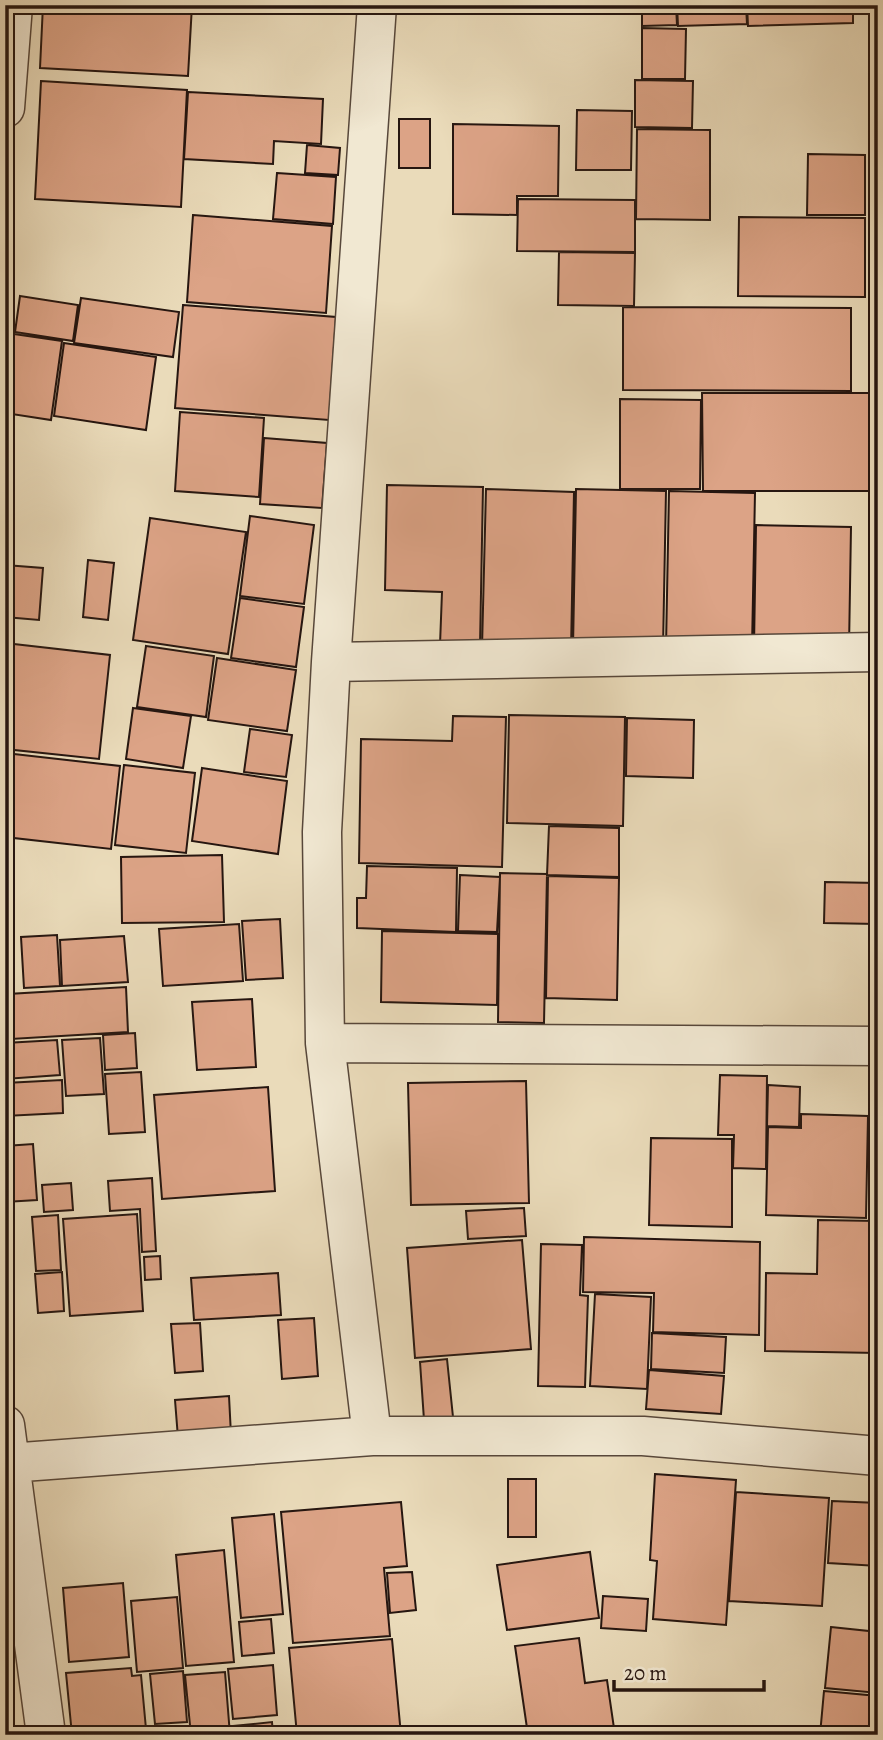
<svg xmlns="http://www.w3.org/2000/svg" width="883" height="1740" font-family="Alegreya,serif">
  <rect width="100%" height="100%" fill="#eadbba"/>
  <filter id="stains"><feTurbulence type="fractalNoise" baseFrequency=".00286" numOctaves="4"/><feColorMatrix values="0 0 0 0 .2 0 0 0 0 .09 0 0 0 0 .02 0 0 0 .5 -.17"/></filter>
  <radialGradient id="worn" r=".72"><stop offset=".6" stop-color="#630" stop-opacity="0"/><stop offset="1" stop-color="#630" stop-opacity=".3"/></radialGradient>
  <path fill="#dca386" stroke="#261610" stroke-width="2" d="M43,5H192L188,76L40,68Z
    M642,5H676L677,25L642,26Z
    M677,5H746L747,24L678,26Z
    M747,5H853V23L748,26Z
    M642,28L686,29L685,79H642Z
    M635,80L693,81L692,128L635,127Z
    M41,81L187,90L181,207L35,199Z
    M188,92L323,99L321,144L274,141L273,164L184,159Z
    M577,110L632,111L631,170H576Z
    M399,119H430V168H399Z
    M453,124L559,126L558,196H517V215L453,214Z
    M637,129L710,130V220L636,219Z
    M307,145L340,148L338,175L305,173Z
    M808,154L865,155V215H807Z
    M277,173L336,177L333,224L273,219Z
    M518,199L635,200V252L517,251Z
    M193,215L332,226L326,313L187,302Z
    M739,217L865,218V297L738,296Z
    M559,252L635,253L634,306L558,305Z
    M20,296L78,305L73,341L15,332Z
    M81,298L179,312L173,357L74,343Z
    M183,305L336,317L329,420L175,408Z
    M623,307L851,308V391L623,390Z
    M14,334L62,341L51,420L5,413V392Z
    M64,343L156,357L146,430L54,416Z
    M702,393H870V491H703Z
    M620,399L701,400L700,489H620Z
    M180,412L264,418L259,497L175,491Z
    M264,438L327,443L322,508L260,504Z
    M387,485L483,487L480,646L440,645L442,592L385,590Z
    M486,489L574,492L571,651L482,648Z
    M576,489L666,491L663,648L573,647Z
    M669,491L755,493L752,648L666,647Z
    M250,516L314,525L304,604L240,596Z
    M150,518L246,532L228,654L133,640Z
    M756,525L851,527L849,648L754,646Z
    M88,560L114,563L108,620L83,617Z
    M5,565L43,568L39,620L5,617Z
    M240,598L304,607L296,667L231,658Z
    M5,643L110,655L99,759L5,749Z
    M146,646L214,656L206,717L137,707Z
    M217,658L296,670L287,731L208,720Z
    M133,708L191,716L183,768L126,759Z
    M509,715L625,717L623,826L507,823Z
    M453,716L506,717L502,867L359,863L361,739L452,741Z
    M627,718L694,720L693,778L626,776Z
    M250,729L292,735L286,777L244,772Z
    M5,753L120,766L111,849L5,837Z
    M124,765L195,773L186,853L115,845Z
    M202,768L287,781L278,854L192,841Z
    M549,826L619,828V877L547,875Z
    M222,855L224,922L122,923L121,857Z
    M367,866L457,868L456,932L357,928V898H366Z
    M500,873L547,874L544,1023L498,1022Z
    M460,875L500,877L497,932L458,931Z
    M548,876L619,878L617,1000L546,998Z
    M825,882L878,883L877,924L824,923Z
    M280,919L283,978L246,980L242,921Z
    M239,924L243,981L163,986L159,929Z
    M382,931L498,934L497,1005L381,1002Z
    M57,935L60,986L24,988L21,937Z
    M124,936L128,982L62,986L60,940Z
    M126,987L128,1032L11,1039L8,994Z
    M252,999L256,1067L197,1070L192,1002Z
    M135,1033L137,1068L105,1070L103,1035Z
    M100,1038L104,1094L66,1096L62,1040Z
    M57,1040L60,1075L5,1079V1043Z
    M141,1072L145,1132L109,1134L105,1074Z
    M720,1075L767,1076L766,1169L733,1168L734,1135H718Z
    M62,1080L63,1113L5,1116V1083Z
    M526,1081L529,1203L411,1205L408,1083Z
    M768,1085L800,1087L799,1127L767,1126Z
    M268,1087L275,1191L162,1199L154,1095Z
    M801,1114L868,1116L866,1218L766,1215L768,1127L801,1128Z
    M651,1138L732,1139V1227L649,1225Z
    M33,1144L37,1200L5,1202V1146Z
    M152,1178L156,1251L142,1252L140,1209L110,1211L108,1181Z
    M71,1183L73,1210L44,1212L42,1185Z
    M524,1208L526,1236L468,1239L466,1211Z
    M137,1214L143,1311L70,1316L63,1219Z
    M58,1215L61,1270L36,1271L32,1217Z
    M818,1220L878,1221V1353L765,1351L766,1273L817,1274Z
    M584,1237L760,1242L759,1335L653,1332L654,1293L583,1292Z
    M522,1240L531,1349L415,1358L407,1248Z
    M541,1244L582,1245L580,1295L588,1296L585,1387L538,1386Z
    M160,1256L161,1279L145,1280L144,1257Z
    M62,1272L64,1311L38,1313L35,1274Z
    M278,1273L281,1315L194,1320L191,1278Z
    M595,1294L651,1297L647,1389L590,1386Z
    M314,1318L318,1376L282,1379L278,1320Z
    M200,1323L203,1371L175,1373L171,1324Z
    M652,1333L726,1337L724,1373L651,1369Z
    M447,1359L453,1417L424,1420L420,1362Z
    M649,1370L724,1376L721,1414L646,1409Z
    M229,1396L231,1435L178,1438L175,1400Z
    M655,1474L736,1480L726,1625L653,1619L657,1561L650,1560Z
    M508,1479H536V1537H508Z
    M736,1492L829,1498L822,1606L729,1601Z
    M832,1501L878,1503V1566L828,1563Z
    M401,1502L407,1566L384,1568L390,1636L293,1643L281,1512Z
    M274,1514L283,1614L241,1618L232,1518Z
    M224,1550L234,1662L186,1666L176,1555Z
    M590,1552L599,1618L507,1630L497,1565Z
    M412,1572L416,1610L390,1613L387,1573Z
    M123,1583L129,1657L69,1662L63,1588Z
    M603,1596L648,1599L646,1631L601,1628Z
    M177,1597L183,1668L137,1672L131,1601Z
    M271,1619L274,1653L242,1656L239,1622Z
    M831,1627L878,1632V1693L825,1688Z
    M579,1638L585,1683L607,1680L615,1735H528L515,1646Z
    M392,1639L401,1735H297L289,1648Z
    M273,1665L277,1715L233,1719L228,1669Z
    M131,1668L132,1676L141,1675L146,1729L72,1735L66,1673Z
    M183,1671L187,1722L155,1724L150,1674Z
    M225,1672L230,1735H191L185,1675Z
    M824,1691L878,1696V1735H820Z
    M272,1722L273,1735H235L234,1726Z
    M184,1728L185,1735H142L141,1731Z"/>
  <g fill="none" stroke-linecap="round" stroke-linejoin="round">
    <defs>
      <path id="minor" d="M5,108L13,5
        M331,662L878,652
        M325,1043L878,1046
        M5,1425L46,1735
        M372,1436L325,1043L322,832L331,662L377,5
        M9,1463L372,1436H643L878,1456"/>
    </defs>
    <use href="#minor" stroke="#57473a" stroke-width="41"/>
    <use href="#minor" stroke="#f1e8d2" stroke-width="38"/>
  </g>
  <rect width="883" height="1740" fill="none" stroke="#eadbba" stroke-width="28"/>
  <rect x="7" y="7" width="869" height="1726" fill="none" stroke="#261610" stroke-width="3.5"/>
  <rect x="14" y="14" width="855" height="1712" fill="none" stroke="#261610" stroke-width="2"/>
  <path d="M614 1680v10h150v-10" fill="none" stroke="#261610" stroke-width="3.5"/>
  <text x="624" y="1680" font-size="21" fill="#261610" stroke="#f1e8d2" stroke-width="5" paint-order="stroke">20 m</text>
  <rect width="100%" height="100%" filter="url(#stains)"/>
  <rect width="100%" height="100%" fill="url(#worn)"/>
</svg>
